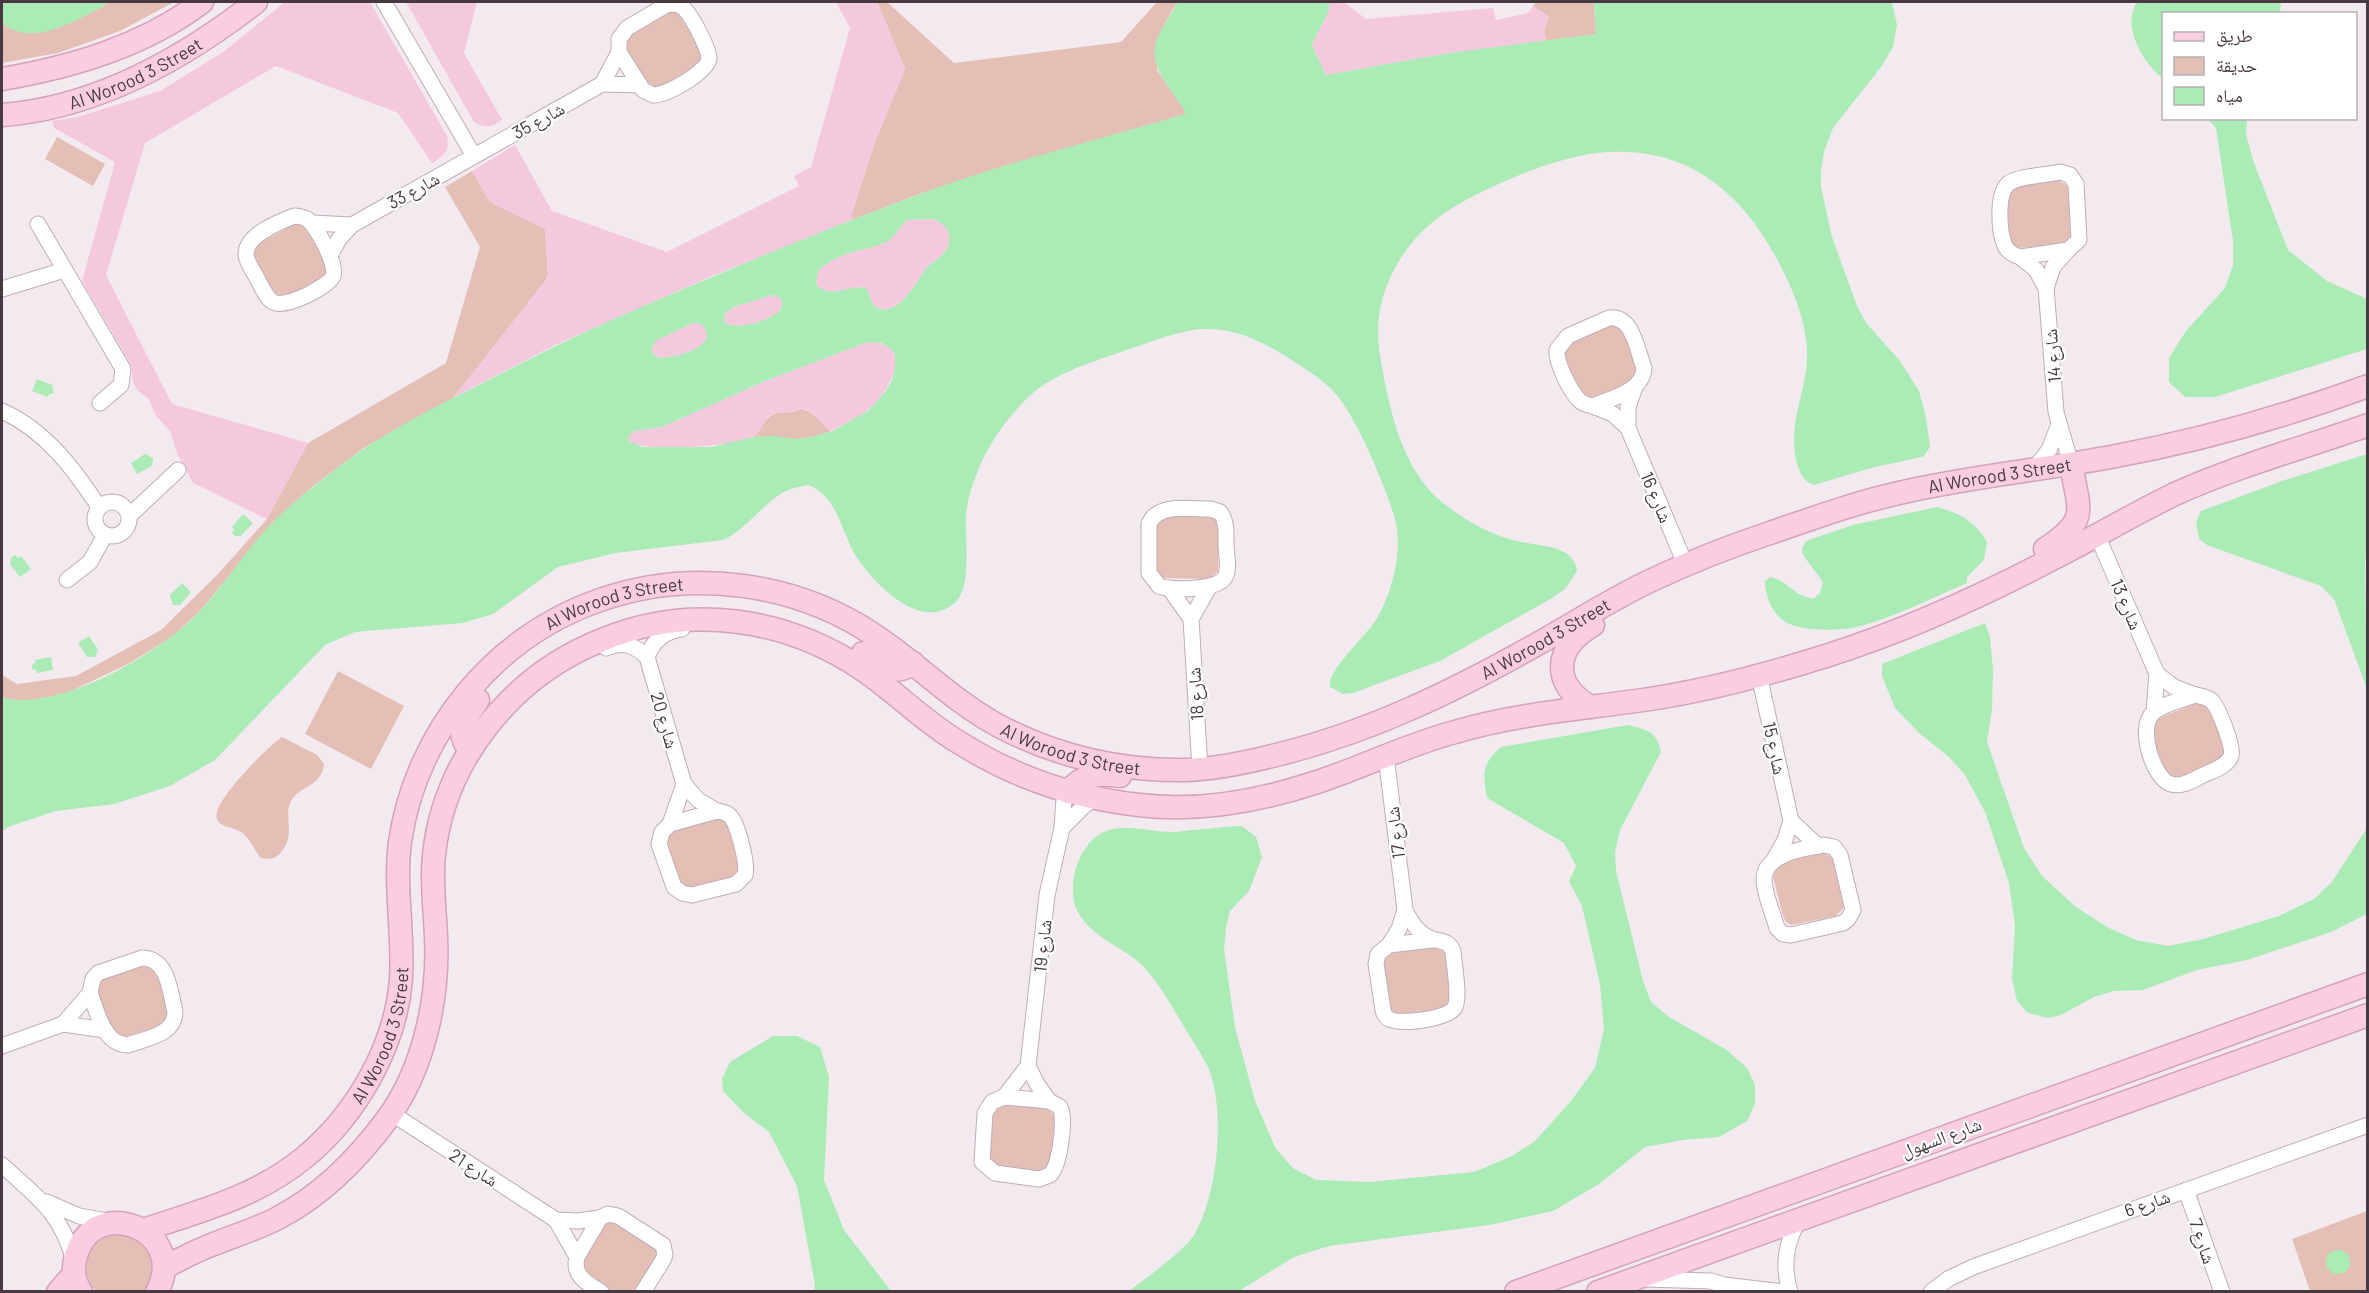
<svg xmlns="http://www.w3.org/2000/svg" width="2369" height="1293" font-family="Barlow,'Noto Naskh Arabic',sans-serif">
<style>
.green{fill:#e4bfb6}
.sand{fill:#f4c9dd}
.water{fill:#abebb5;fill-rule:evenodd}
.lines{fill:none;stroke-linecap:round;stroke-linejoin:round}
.street-casing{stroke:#beadb8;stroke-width:17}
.secondary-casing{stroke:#d5a2bc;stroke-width:25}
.street{stroke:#fff;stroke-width:15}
.secondary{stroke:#facde3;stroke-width:22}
.labels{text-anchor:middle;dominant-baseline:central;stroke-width:4.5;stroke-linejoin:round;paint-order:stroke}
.street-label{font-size:18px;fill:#473842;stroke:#fff}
</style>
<rect width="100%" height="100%" fill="#f3eaef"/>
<g class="green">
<path d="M 111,2 L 174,2 L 120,31 L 58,53 L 2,63 L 2,22 C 32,50 81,17 111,2 Z"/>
<path d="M 877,2 L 887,2 L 954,63 L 1121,42 L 1157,2 L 1177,2 L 1164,25 L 1157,70 L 1187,114 L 1008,165 L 922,193 L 852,220 L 851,216 L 875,142 L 905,69 Z"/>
<path d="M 1536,2 L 1594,2 L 1596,34 L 1546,41 L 1544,31 L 1549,17 L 1533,6 Z"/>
<path d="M 665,11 L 676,11 L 680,16 L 701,50 L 700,62 L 697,66 L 660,88 L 649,86 L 625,49 L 625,37 Z"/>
<path d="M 57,137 L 105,164 L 93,186 L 45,159 Z"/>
<path d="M 472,171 L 489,200 L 545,229 L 548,274 L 546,280 L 453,398 L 365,447 L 312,487 L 276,519 L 200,611 L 172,637 L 130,663 L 67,693 L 34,700 L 17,701 L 2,697 L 2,675 L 17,684 L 76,676 L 161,630 L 218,574 L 267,519 L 308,443 L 446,363 L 480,247 L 445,187 Z"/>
<path d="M 2057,180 L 2067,185 L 2068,191 L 2072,235 L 2063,244 L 2017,248 L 2012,244 L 2010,238 L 2005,198 L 2015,185 Z"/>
<path d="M 298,222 L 304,224 L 329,265 L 328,276 L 287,299 L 276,298 L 252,257 L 254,246 Z"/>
<path d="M 1615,323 L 1623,331 L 1638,373 L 1631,383 L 1592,399 L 1587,399 L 1578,391 L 1563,354 L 1565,343 Z"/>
<path d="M 800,409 C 813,410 821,423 831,431 C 820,435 809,438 797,439 C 782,440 768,436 753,437 C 758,432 766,418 772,415 C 780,410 790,415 800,409 Z"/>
<path d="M 1209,515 L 1218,522 L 1219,528 L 1218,572 L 1208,579 L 1161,578 L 1157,574 L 1156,568 L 1155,527 C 1163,510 1192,515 1209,515 Z"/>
<path d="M 338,671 L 404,706 L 371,769 L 305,734 Z"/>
<path d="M 2197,703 L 2207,706 L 2210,711 L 2224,747 L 2223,759 L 2180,779 L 2174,779 L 2166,771 L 2150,733 L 2157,719 Z"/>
<path d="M 282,737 L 317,755 L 324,764 C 321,788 301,784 291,801 C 283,817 296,833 282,851 C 276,859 271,860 261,858 C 254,850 250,838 241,832 C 234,827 221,828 217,819 C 210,803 269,746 282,737 Z"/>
<path d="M 716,817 L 727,821 L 729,827 L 739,870 L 731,880 L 690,890 L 677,881 L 667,842 L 671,831 Z"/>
<path d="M 1823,853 L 1833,857 L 1845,906 L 1836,916 L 1791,925 L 1786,922 L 1783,916 L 1773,877 C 1777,858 1807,857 1823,853 Z"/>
<path d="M 1435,946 L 1444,952 L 1446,957 L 1450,1002 L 1440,1010 L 1399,1014 L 1389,1009 L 1382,963 C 1389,945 1419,948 1435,946 Z"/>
<path d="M 143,963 C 161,966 169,1006 166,1021 L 161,1025 L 122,1038 L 108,1030 L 96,986 L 98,981 Z"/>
<path d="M 1005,1103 L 1047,1108 L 1055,1116 L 1051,1160 L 1044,1170 L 1037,1172 L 991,1164 L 987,1153 L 992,1113 L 995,1108 Z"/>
<path d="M 2367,1211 L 2367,1291 L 2310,1291 L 2292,1239 Z"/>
<path d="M 613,1220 L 656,1246 L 656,1259 L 636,1291 L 610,1291 L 584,1276 L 580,1261 L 603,1224 Z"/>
<path d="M 117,1233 C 124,1235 135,1236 140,1240 C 155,1253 159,1277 143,1291 L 95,1291 C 77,1267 88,1240 117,1233 Z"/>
</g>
<g class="sand">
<path d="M 285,2 L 370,2 L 447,136 C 450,151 444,156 432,163 L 398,113 L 276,66 L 145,143 L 106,275 L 172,404 L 308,443 L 267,519 L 193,483 L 177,453 L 170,431 L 156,416 L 148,398 L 138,391 L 133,382 L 131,365 L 82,281 L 115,162 L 54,128 L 52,121 L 77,117 L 160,91 L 223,52 Z"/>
<path d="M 406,2 L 477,2 L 464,53 L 502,120 C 491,127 485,129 474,122 Z"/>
<path d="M 836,2 L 877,2 L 905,69 L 875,142 L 851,216 L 852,220 L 712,276 L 553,346 L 453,398 L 546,280 L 548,274 L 545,229 L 495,205 L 489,200 L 472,171 L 515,145 L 552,211 L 667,252 L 799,186 L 794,176 L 811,167 L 850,28 Z"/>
<path d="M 1330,2 L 1344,2 L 1366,19 L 1493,8 L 1496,20 L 1528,13 L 1533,6 L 1549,17 L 1544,31 L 1546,41 L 1449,53 L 1326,75 L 1312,46 C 1317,30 1329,18 1330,2 Z"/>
<path d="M 932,219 C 947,223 954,236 946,250 C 941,258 931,262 926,269 C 916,282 899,316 878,308 C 872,306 870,300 870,294 L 861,287 C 844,286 830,300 816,284 L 818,271 C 841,250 859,253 884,243 C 893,239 900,227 907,220 Z"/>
<path d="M 772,295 L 777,296 L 782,300 C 782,304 783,306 780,310 C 771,321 734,331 724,322 L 725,313 L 734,307 Z"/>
<path d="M 693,323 L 701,324 C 724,347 673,358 658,358 L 652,352 L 652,346 L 657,340 Z"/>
<path d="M 868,342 C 917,343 890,392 868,410 C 857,419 844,425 831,431 C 824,425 812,411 803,409 C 798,408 792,413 786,413 C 780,413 773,412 768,417 C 762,423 761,434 751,438 C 730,446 648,453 630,442 L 628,438 L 633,431 L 662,427 L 765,381 Z"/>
</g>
<g class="water">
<path d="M 2,2 L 111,2 C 81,17 32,51 2,22 Z"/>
<path d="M 1177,2 L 1330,2 C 1329,18 1317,30 1312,46 L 1326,75 L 1449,53 L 1596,34 L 1594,2 L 1892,2 L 1897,25 L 1893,47 L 1881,67 L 1833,128 L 1824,152 L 1821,171 L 1821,187 L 1832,237 L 1857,306 L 1866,323 L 1900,361 L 1919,391 L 1926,417 L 1930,447 L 1924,456 L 1917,458 L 1871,468 L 1814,485 C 1798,480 1795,458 1794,443 C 1793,411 1809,381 1807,349 C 1805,317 1792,287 1777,259 C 1738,187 1682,144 1597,153 C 1553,158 1482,188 1446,212 C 1411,235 1384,275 1379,317 C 1376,336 1380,355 1383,373 C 1392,421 1406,476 1447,506 C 1468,522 1491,535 1517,541 C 1532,545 1553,545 1566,553 C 1572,557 1576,564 1577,571 L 1565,589 L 1552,598 L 1440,661 L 1353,693 L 1343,694 L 1330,687 C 1327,670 1366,636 1376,620 C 1393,591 1403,551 1395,519 C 1386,488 1359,423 1339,398 C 1329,385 1315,375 1301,366 C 1281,353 1256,337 1232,332 C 1221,329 1205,328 1193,330 C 1170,334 1147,343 1124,351 C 1093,362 1060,371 1034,392 C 1010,413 988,444 977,473 C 971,487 967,502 966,516 C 965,540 971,578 959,598 C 954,606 944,610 936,612 C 905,617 868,576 854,553 C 841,529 837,497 809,485 C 803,486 797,487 791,489 C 767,497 748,529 723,540 L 615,553 L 558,567 L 493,614 L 463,623 L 355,632 L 325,645 L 215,760 L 170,786 L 114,804 L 56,811 L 8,827 L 2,832 L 2,697 C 57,714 162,652 199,612 C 227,582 248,546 277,518 C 298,498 322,480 345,462 C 381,435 421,414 461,394 C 510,369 558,344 607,322 C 710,277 815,233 920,194 C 1007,162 1097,140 1186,114 C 1174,90 1146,68 1157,39 C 1162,26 1172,15 1177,2 ZM 932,219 C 947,223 954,236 946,251 C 941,258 931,262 925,270 C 917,282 898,317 878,308 C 870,305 871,296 867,289 C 848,282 832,302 816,284 L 818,271 C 841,250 859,253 884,243 C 893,240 900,227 907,220 ZM 772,295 L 777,296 L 782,300 C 782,304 783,306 780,310 C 771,321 734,331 724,322 L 725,313 L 734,307 ZM 693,323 L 701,324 C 724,347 673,358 658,358 L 652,352 L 652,346 L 657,340 ZM 868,342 L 881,343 L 891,349 L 895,355 L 895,367 L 892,380 L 885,392 L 869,410 L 833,431 L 811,437 L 795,439 L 773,436 L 753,437 L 711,447 L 643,447 L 630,442 L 628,438 L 633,431 L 662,427 L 765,381 Z"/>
<path d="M 2137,2 L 2281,2 L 2280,13 L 2164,14 L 2163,79 C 2143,62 2121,27 2137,2 Z"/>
<path d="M 2208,119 L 2247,119 L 2246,135 L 2254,163 L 2288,250 L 2327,281 L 2367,299 L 2367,349 L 2215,397 L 2185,397 L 2169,382 L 2169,358 L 2186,331 L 2225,288 L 2233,265 L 2233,241 L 2216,128 Z"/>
<path d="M 37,379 L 52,385 L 54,393 L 49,394 L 48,397 L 32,391 Z"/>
<path d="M 145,454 L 153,458 L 152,466 L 137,474 L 131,463 Z"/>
<path d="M 2367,454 L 2368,546 L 2365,561 L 2367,689 L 2334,599 L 2321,586 L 2207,545 L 2199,539 L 2196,522 L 2201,511 L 2285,480 Z"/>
<path d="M 1937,507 C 1959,513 1975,521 1987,542 L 1984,560 L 1967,577 L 1967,583 C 1932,598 1897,616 1861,626 C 1845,631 1807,631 1792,625 C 1774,619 1765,598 1765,581 L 1770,577 C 1787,580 1793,596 1813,599 L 1820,593 L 1823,582 L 1803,555 L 1802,549 L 1806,541 L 1853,525 Z"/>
<path d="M 243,514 L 253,523 L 241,536 L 235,536 L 232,533 L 234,529 L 232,527 Z"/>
<path d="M 15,555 L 18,558 L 21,556 L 31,569 L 20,577 L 10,564 L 11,558 Z"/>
<path d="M 182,583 L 191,592 L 180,605 L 173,605 L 170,595 Z"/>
<path d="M 1985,623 L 1990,637 L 1993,670 L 1992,710 L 1987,742 L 2024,848 L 2042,876 L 2076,907 L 2109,928 L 2136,940 L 2168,946 L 2203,939 L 2279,916 L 2314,899 L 2332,882 L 2367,828 L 2367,914 L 2331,932 L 2247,960 L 2197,970 L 2143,990 L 2114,991 L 2094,997 L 2061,1015 L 2048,1018 L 2028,1013 L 2017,1001 L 2012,979 L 2015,926 L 2009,883 L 1985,812 L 1965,775 L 1949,757 L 1918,732 L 1895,708 L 1882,676 L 1882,664 Z"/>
<path d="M 89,636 L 98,650 L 95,657 L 87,657 L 78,643 Z"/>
<path d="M 51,657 L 53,670 L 37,673 L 36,670 L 32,669 L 32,665 L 35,663 L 35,660 Z"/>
<path d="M 1628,725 C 1647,730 1657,731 1661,752 L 1620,830 L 1615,852 L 1616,871 L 1643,981 L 1651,1002 L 1669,1017 L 1727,1050 L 1747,1068 L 1755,1085 L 1755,1104 L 1747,1121 L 1719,1137 L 1683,1140 L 1645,1147 L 1599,1184 L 1553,1211 L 1489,1225 L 1329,1246 L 1294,1257 L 1239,1291 L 1129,1291 C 1145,1279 1184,1251 1194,1235 C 1218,1196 1226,1109 1208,1067 C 1200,1051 1189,1035 1180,1020 C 1169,1001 1156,979 1141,964 C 1120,945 1088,936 1076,908 C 1066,883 1080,841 1106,831 C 1129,823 1152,833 1174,832 C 1197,830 1219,827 1242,826 L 1256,837 L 1262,857 L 1249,891 L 1230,911 L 1226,927 L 1224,949 L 1235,1027 L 1255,1101 L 1276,1149 L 1293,1168 L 1316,1180 L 1369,1182 L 1474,1172 L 1512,1156 L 1535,1141 L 1571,1101 L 1595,1068 L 1604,1029 L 1600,984 L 1582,906 L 1569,881 L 1576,866 L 1564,843 L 1487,798 C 1483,774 1481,765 1501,747 Z"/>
<path d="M 773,1036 L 797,1036 L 820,1047 L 829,1077 L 824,1180 L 844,1230 L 891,1291 L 814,1291 L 815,1285 L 797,1186 L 769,1132 L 744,1113 L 723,1091 L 722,1079 L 730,1062 Z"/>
<circle cx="2338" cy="1262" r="12"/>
</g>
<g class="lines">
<g class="street-casing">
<g id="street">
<path d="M 384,2 L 474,156"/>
<path d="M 668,4 C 673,4 678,4 682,7 C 691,13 709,49 709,59 C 706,73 667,95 653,95 L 643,90 L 619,52 L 619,39 L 627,28 Z"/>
<path d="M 602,84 L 640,85"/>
<path d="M 2060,172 L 2070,175 L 2076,184 L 2079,240 L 2068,250 L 2020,257 C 2014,255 2008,252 2005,246 C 1999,232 1996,193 2009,183 C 2019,176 2048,175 2060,172 Z"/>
<path d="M 294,216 C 298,216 303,217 307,219 C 316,225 338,266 333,276 C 328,287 285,309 273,302 C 266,298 262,287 258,280 C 254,272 247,263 246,255 C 245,235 279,222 294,216 Z"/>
<path d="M 312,223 L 352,225"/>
<path d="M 38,224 L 123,369 L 121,385 L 100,403"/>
<path d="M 330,256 L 339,239 L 352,225 L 602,84 L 619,52"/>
<path d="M 2020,257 L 2036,270 L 2046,288 L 2056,412 L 2071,464"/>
<path d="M 2046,288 L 2053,267 L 2068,250"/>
<path d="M 2,289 L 64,270"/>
<path d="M 1609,318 C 1633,315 1637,350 1644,368 C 1643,392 1611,398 1593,406 C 1587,405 1583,404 1579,400 C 1570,391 1556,363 1557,350 L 1568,336 Z"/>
<path d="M 1593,406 L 1613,414 L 1628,428 L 1686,566"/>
<path d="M 2,411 C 45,430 74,469 99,507"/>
<path d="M 1628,428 L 1628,407 L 1635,387"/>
<path d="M 2033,470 L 2049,450 L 2059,424"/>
<circle cx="112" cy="519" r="17"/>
<path d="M 1210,509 L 1220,512 C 1227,521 1226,533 1226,544 C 1226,554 1230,568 1225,577 C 1219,590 1171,591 1159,586 L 1149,573 L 1149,524 C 1157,503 1191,509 1210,509 Z"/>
<path d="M 129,516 L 178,470"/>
<path d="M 2097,535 L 2157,674 L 2174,687 L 2195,695"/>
<path d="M 67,580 L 90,562 L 105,535"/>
<path d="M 1169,588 L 1191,619 L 1200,769"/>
<path d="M 1191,619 L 1209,587"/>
<path d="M 606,648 C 623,641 634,645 647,657 L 684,784 L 698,800 L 717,811"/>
<path d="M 647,657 C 653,641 664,631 682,629"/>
<path d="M 1759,675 L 1791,821 L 1785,840 L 1775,858"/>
<path d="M 2195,695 C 2201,696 2207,697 2212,701 C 2219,709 2234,747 2231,756 C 2227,767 2211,771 2201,776 C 2192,781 2182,787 2171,784 C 2153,779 2137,727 2153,713 C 2162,704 2182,700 2195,695 Z"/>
<path d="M 2154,711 L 2157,674"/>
<path d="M 1386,756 L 1405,910 L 1399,929 L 1389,945"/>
<path d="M 717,811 C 722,812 726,812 730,816 C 738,824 748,865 745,875 L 736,884 L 692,895 L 682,893 L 674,887 L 659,844 L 662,832 L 670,824 Z"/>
<path d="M 1791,821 L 1818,846"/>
<path d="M 670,824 L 684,784"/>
<path d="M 1062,828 L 1086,804 L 1097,799"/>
<path d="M 1824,845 L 1834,847 L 1840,855 L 1853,910 L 1848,919 L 1843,923 L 1791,935 L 1783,934 L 1777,928 C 1773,913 1764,894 1764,879 C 1764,854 1805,848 1824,845 Z"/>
<path d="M 1405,910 C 1410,920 1419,934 1430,938 C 1440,943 1447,938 1453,951 C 1454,965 1460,996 1455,1007 C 1449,1019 1404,1024 1392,1020 C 1387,1019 1384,1015 1383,1010 L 1376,964 L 1378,954 L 1389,945 L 1432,940"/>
<path d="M 142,958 C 168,958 170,991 175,1012 C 175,1035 146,1038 128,1045 C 103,1044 98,1013 90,993 L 93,979 L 98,973 Z"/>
<path d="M 63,1024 L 90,993"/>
<path d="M 2,1046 L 63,1024 L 105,1030"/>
<path d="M 1028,1066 L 1037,1084 L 1049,1101"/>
<path d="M 1004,1097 L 1028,1066 L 1047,895 L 1062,828 L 1064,799 L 1068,792"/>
<path d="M 1004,1097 L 1049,1101 L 1060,1107 C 1066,1119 1060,1165 1050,1175 L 1039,1179 L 995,1173 L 982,1162 L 985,1113 L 992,1102 Z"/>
<path d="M 391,1113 L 556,1220 L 577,1257"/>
<path d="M 2,1165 C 37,1197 61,1212 74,1261"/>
<path d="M 2186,1190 L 2222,1292"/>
<path d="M 47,1202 L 79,1216 L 112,1222"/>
<path d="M 556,1220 L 578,1221 L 600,1218"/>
<path d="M 1647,1279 L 1711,1281 L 1724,1285 L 1784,1292"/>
<path d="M 601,1292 C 587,1283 572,1276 577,1257 L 600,1218 L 608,1214 L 618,1216 L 663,1245 L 665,1255 L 663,1260 L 643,1292"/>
<path d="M 1790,1292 C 1782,1265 1786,1243 1799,1219"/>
<path d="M 1931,1292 L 1948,1279 L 1973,1267 L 2368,1125"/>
</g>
</g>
<g class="secondary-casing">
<g id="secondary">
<path d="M 2,79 C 72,67 144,46 202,2"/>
<path id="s1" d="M 2,115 C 96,108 183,59 256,2"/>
<path d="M 2045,549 C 2090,519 2079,512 2071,464"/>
<path d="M 863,653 C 880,665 894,678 913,663"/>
<path d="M 1591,707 C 1551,685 1553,647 1593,625"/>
<path d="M 470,750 C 454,732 466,717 478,700"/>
<path d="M 1068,792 C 1082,774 1099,773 1120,776"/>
<path id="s2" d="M 143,1230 C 201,1211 258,1196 305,1157 C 356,1115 396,1046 401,979 C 404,934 394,888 400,842 C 416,732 495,636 600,600 C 692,568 797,582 877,637 C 919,665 954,702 999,726 C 1056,756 1120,771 1185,770 C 1216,769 1249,762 1280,754 C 1369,732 1452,692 1532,647 C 1572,625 1611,599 1652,580 C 1690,562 1728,547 1767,534 C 1811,519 1854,503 1899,493 C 1970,476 2044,470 2116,456 C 2202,440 2286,416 2368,386"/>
<path d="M 165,1267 C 181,1259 197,1250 214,1244 C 236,1235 257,1229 278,1218 C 322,1195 358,1159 388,1118 C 424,1068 439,998 436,937 C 435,910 431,882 434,855 C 444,759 513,675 602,640 C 689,604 784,617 862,669 C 896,692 924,722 960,743 C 1014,777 1075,798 1139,805 C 1196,812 1259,801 1314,783 C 1361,768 1406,745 1455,732 C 1516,714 1580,709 1643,700 C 1706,691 1769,674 1829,655 C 1907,630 1982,596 2054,558 C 2095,537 2134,514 2175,494 C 2237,466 2303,448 2368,425"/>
<path d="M 58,1292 L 74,1274"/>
<path d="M 81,1292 C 74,1281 72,1268 76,1256 C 93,1193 190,1229 157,1292"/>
<path d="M 1516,1292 L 2368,984"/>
<path d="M 1598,1292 L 2368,1015"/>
</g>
</g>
<use href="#street" class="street"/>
<use href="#secondary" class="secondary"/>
</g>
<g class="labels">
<g class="street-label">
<text stroke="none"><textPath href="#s1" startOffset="141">Al Worood 3 Street</textPath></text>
<text transform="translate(538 120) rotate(-29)">شارع 35</text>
<text transform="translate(413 190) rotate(-29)">شارع 33</text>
<text transform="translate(2052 356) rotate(-95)">شارع 14</text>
<text stroke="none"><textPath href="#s2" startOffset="2360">Al Worood 3 Street</textPath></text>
<text transform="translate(1657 497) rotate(67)">شارع 16</text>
<text transform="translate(2127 604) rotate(67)">شارع 13</text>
<text stroke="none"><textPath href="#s2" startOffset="866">Al Worood 3 Street</textPath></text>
<text stroke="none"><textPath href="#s2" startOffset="1874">Al Worood 3 Street</textPath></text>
<text transform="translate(1195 694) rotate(-94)">شارع 18</text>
<text transform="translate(665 720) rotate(74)">شارع 20</text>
<text stroke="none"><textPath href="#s2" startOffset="1370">Al Worood 3 Street</textPath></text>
<text transform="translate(1775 748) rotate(78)">شارع 15</text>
<text transform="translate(1395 833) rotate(-97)">شارع 17</text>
<text transform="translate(1042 946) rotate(-84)">شارع 19</text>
<text stroke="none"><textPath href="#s2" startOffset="326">Al Worood 3 Street</textPath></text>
<text transform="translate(1941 1137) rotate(-20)">شارع السهول</text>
<text transform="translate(474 1167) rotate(33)">شارع 21</text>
<text transform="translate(2147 1203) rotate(-19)">شارع 6</text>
<text transform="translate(2203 1241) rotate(71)">شارع 7</text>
</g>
</g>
<rect width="2369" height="1293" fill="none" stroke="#473842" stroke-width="6"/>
<rect x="2162" y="12" width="195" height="108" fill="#ffffff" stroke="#b5afb3" stroke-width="1.5"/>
<rect x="2174" y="32" width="30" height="9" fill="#facde3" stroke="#b5afb3" stroke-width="1.5"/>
<text x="2216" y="42" font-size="18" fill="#473842">طريق</text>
<rect x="2174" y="57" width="30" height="18" fill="#e4bfb6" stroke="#b5afb3" stroke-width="1.5"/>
<text x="2216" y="72" font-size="18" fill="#473842">حديقة</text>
<rect x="2174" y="87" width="30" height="18" fill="#abebb5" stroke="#b5afb3" stroke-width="1.5"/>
<text x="2216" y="102" font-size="18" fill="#473842">مياه</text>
</svg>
